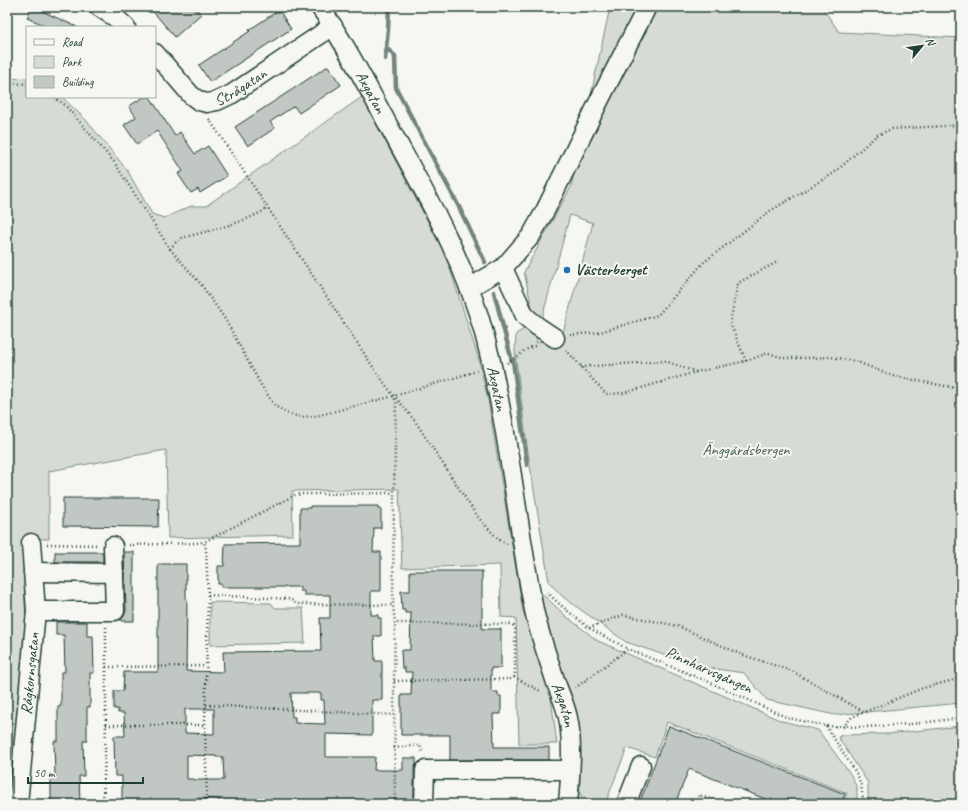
<svg xmlns="http://www.w3.org/2000/svg" width="968" height="811" font-family="Caveat,sans-serif">
<style>
.green{fill:#d6dbd6;stroke:#7a8c85;fill-rule:evenodd}
.lines{fill:none;stroke-linecap:round;stroke-linejoin:round}
.stream{stroke:#72847d;stroke-width:4.5}
.building{fill:#c1c8c3;stroke:#1f3d34;fill-rule:evenodd}
.minor-casing{stroke:#1f3d34;stroke-width:21}
.path{stroke:#1f3d34;stroke-width:2.5;stroke-dasharray:1 3;stroke-linecap:butt}
.minor{stroke:#f6f6f2;stroke-width:18}
.poi-dot{fill:#1f6fb2;stroke:#f6f6f2;stroke-width:1.5}
.labels{text-anchor:middle;dominant-baseline:central;stroke-width:4;stroke-linejoin:round;paint-order:stroke}
.street-label{font-size:16px;fill:#1f3d34;stroke:#f6f6f2}
.poi-label{font-size:16px;font-weight:bold;fill:#1f3d34;stroke:#f6f6f2;text-anchor:start}
.park-label{font-size:16px;fill:#445d54;stroke:#f6f6f2}
</style>
<rect width="100%" height="100%" fill="#f6f6f2"/>
<filter id="ink" filterUnits="userSpaceOnUse"><feTurbulence type="fractalNoise" baseFrequency=".025" numOctaves="2"/><feDisplacementMap in="SourceGraphic" scale="8" xChannelSelector="R" yChannelSelector="G"/><feConvolveMatrix kernelMatrix="1 2 1 2 8 2 1 2 1" color-interpolation-filters="sRGB"/></filter>
<g filter="url(#ink)">
<g class="green">
<path d="M 610,7 L 822,7 L 839,32 L 961,38 L 961,703 L 835,715 L 767,700 L 744,673 L 696,666 L 626,642 L 563,597 L 549,582 L 528,453 L 515,352 L 516,334 L 530,325 L 534,317 L 524,272 L 571,187 ZM 570,215 L 593,223 L 562,336 L 536,343 L 542,318 Z"/>
<path d="M 27,78 L 27,97 L 62,97 L 86,120 L 127,170 L 152,214 L 164,218 L 191,206 L 206,206 L 362,97 L 446,256 L 478,357 L 488,400 L 523,611 L 550,690 L 557,744 L 519,744 L 516,618 L 501,617 L 500,565 L 402,568 L 399,489 L 292,491 L 293,535 L 168,538 L 166,450 L 49,471 L 49,539 L 25,539 L 23,550 L 26,628 L 9,804 L 7,804 L 7,79 Z"/>
<path d="M 535,587 L 567,617 L 598,641 L 782,721 L 818,730 L 851,775 L 857,788 L 857,804 L 843,804 L 847,793 L 667,722 L 655,757 L 627,748 L 605,804 C 595,804 588,801 580,795 L 579,739 L 553,661 Z"/>
<path d="M 210,602 L 271,603 L 275,608 L 303,608 L 305,643 L 210,645 Z"/>
<path d="M 961,726 L 961,804 L 868,804 L 868,783 L 838,737 L 842,735 L 887,734 Z"/>
</g>
<g class="lines">
<g class="stream">
<path d="M 386,48 L 395,56 L 396,88 L 459,207 L 485,262"/>
<path d="M 385,59 L 388,29 L 389,7"/>
<path d="M 494,292 L 512,361"/>
<path d="M 513,361 L 527,465"/>
</g>
</g>
<g class="building">
<path d="M 31,7 L 33,7 L 77,27 L 40,27 L 42,24 L 27,18 Z"/>
<path d="M 149,7 L 194,7 L 201,14 L 175,37 Z"/>
<path d="M 279,10 L 291,29 L 210,82 L 199,65 L 250,31 L 249,30 Z"/>
<path d="M 328,66 L 341,85 L 299,113 L 294,106 L 270,122 L 275,128 L 248,146 L 235,127 Z"/>
<path d="M 144,97 L 150,97 L 175,136 L 180,132 L 195,154 L 208,146 L 227,176 L 200,193 L 198,189 L 191,193 L 178,174 L 183,171 L 157,131 L 137,144 L 124,125 L 136,117 L 129,106 Z"/>
<path d="M 63,498 L 159,498 L 158,527 L 63,526 Z"/>
<path d="M 310,506 L 378,506 L 378,509 L 381,509 L 381,528 L 374,528 L 373,552 L 381,552 L 381,591 L 371,591 L 371,615 L 378,615 L 378,618 L 381,618 L 381,636 L 374,636 L 375,661 L 382,661 L 382,700 L 372,700 L 372,735 L 326,734 L 326,757 L 375,757 L 374,770 L 403,770 L 403,758 L 416,758 L 416,764 L 414,770 L 414,804 L 301,804 L 301,802 L 267,801 L 219,802 L 219,799 L 196,798 L 196,804 L 122,804 L 122,776 L 115,776 L 114,736 L 125,736 L 124,713 L 118,713 L 118,709 L 114,709 L 114,691 L 123,691 L 124,672 L 158,672 L 158,564 L 186,564 L 186,599 L 187,599 L 186,671 L 224,672 L 223,652 L 321,651 L 320,618 L 330,618 L 330,595 L 304,595 L 304,591 L 300,591 L 300,587 L 221,587 L 221,584 L 218,584 L 218,566 L 224,566 L 225,544 L 300,543 L 300,508 L 310,508 ZM 291,693 L 321,693 L 321,700 L 324,700 L 325,724 L 295,723 L 295,717 L 292,717 ZM 185,709 L 214,709 L 214,734 L 185,733 ZM 187,755 L 216,756 L 216,757 L 223,757 L 224,780 L 194,780 L 194,779 L 187,779 Z"/>
<rect x="55" y="552" width="48" height="10"/>
<path d="M 124,552 L 134,552 L 134,621 L 121,621 L 121,620 L 124,616 L 126,611 Z"/>
<path d="M 410,571 L 482,571 L 482,629 L 501,629 L 501,668 L 491,668 L 491,692 L 498,692 L 498,696 L 501,696 L 501,714 L 493,714 L 494,747 L 549,747 L 549,760 L 450,760 L 450,735 L 401,735 L 401,695 L 411,695 L 412,672 L 405,672 L 405,668 L 402,668 L 401,650 L 410,650 L 411,613 L 405,613 L 405,610 L 402,610 L 401,591 L 410,591 Z"/>
<path d="M 56,622 L 87,622 L 87,636 L 93,636 L 94,673 L 90,673 L 90,707 L 87,707 L 87,741 L 83,741 L 84,776 L 79,776 L 80,804 L 51,804 L 51,776 L 55,776 L 54,741 L 58,741 L 58,707 L 61,706 L 61,672 L 65,672 L 64,635 L 56,635 Z"/>
<path d="M 669,726 L 845,794 L 841,804 L 778,804 L 689,769 L 675,804 L 639,804 Z"/>
</g>
<g class="lines">
<g class="minor-casing">
<g id="minor">
<path d="M 99,7 L 116,18 L 126,27"/>
<path id="s1" d="M 320,7 C 347,46 369,90 392,132 C 428,198 466,264 485,337 C 508,425 516,516 533,605 C 538,632 548,657 556,683 C 561,696 567,709 569,723 C 573,750 570,778 568,804"/>
<path id="s2" d="M 155,53 L 191,95 L 199,101 L 207,103 L 217,101 L 232,94 L 333,26"/>
<path d="M 503,268 L 525,316 L 537,326 L 555,338"/>
<path d="M 469,288 L 503,268 L 531,236 L 546,209 L 599,101 L 647,7"/>
<path d="M 33,572 L 114,573"/>
<path d="M 36,611 L 115,611 L 113,546"/>
<path id="s3" d="M 18,804 L 36,611 L 31,543"/>
<path d="M 424,804 L 425,770 L 570,770"/>
<path d="M 626,804 L 641,766"/>
</g>
</g>
<g class="path">
<path d="M 7,84 L 10,83 L 27,84"/>
<path d="M 54,97 L 65,105 L 114,162 L 170,249 L 200,283 L 225,319 L 261,385 L 275,406 L 289,414 L 300,417 L 316,416 L 394,396 L 477,371"/>
<path d="M 209,119 L 377,373 L 394,396 L 396,403 L 394,493 L 393,605 L 395,623 L 394,681 L 395,804"/>
<path d="M 170,249 L 175,243 L 182,238 C 210,230 243,224 268,208"/>
<path d="M 570,335 L 600,332 L 658,315 L 703,263 L 770,211 L 834,173 L 877,135 L 892,129 L 961,125"/>
<path d="M 566,350 L 606,394 L 624,393 L 696,372 L 746,361 L 768,353 L 784,358 L 808,358 L 831,357 L 855,361 L 893,376 L 961,389"/>
<path d="M 746,361 L 730,323 L 738,283 L 779,261"/>
<path d="M 507,363 L 517,357 L 525,350 L 537,345"/>
<path d="M 581,367 L 665,361 L 696,372"/>
<path d="M 396,398 L 415,421 L 477,516 L 498,539 L 507,544"/>
<path d="M 47,544 L 98,545"/>
<path d="M 129,545 L 195,543 L 204,542"/>
<path d="M 547,592 L 558,603 L 589,628 L 628,649"/>
<path d="M 208,595 L 290,599 L 297,604 L 393,605"/>
<path d="M 589,628 L 623,615 L 678,626 L 740,654 L 792,671 L 864,712"/>
<path d="M 106,667 L 206,666"/>
<path d="M 514,677 L 542,692"/>
<path d="M 394,681 L 511,679 L 514,677 L 515,672 L 515,629 L 513,625 L 510,624 L 395,623"/>
<path d="M 575,688 L 628,649 L 709,682 L 788,718 L 826,726 L 866,727 L 912,724 L 961,718"/>
<path d="M 206,705 L 394,715"/>
<path d="M 106,725 L 205,725"/>
<path d="M 826,726 L 858,776 C 861,785 863,794 863,804"/>
<path d="M 843,727 L 852,717 L 923,688 L 961,678"/>
<path d="M 394,748 L 420,745 L 423,754"/>
<path d="M 863,799 L 874,804"/>
<path d="M 103,804 L 106,725 L 106,627"/>
<path d="M 207,804 L 205,725 L 208,595 L 206,549 L 204,542 L 295,495 L 304,494 L 394,493"/>
<path d="M 695,804 L 699,795 L 724,804"/>
</g>
<use href="#minor" class="minor"/>
</g>
</g>
<circle class="poi-dot" cx="567" cy="270" r="4"/>
<g class="labels">
<g class="street-label">
<text stroke="none"><textPath href="#s2" startOffset="111">Strågatan</textPath></text>
<text stroke="none"><textPath href="#s1" startOffset="99">Axgatan</textPath></text>
<text stroke="none"><textPath href="#s1" startOffset="423">Axgatan</textPath></text>
<text transform="translate(709 670) rotate(24)">Pinnharvsgången</text>
<text stroke="none"><textPath href="#s3" startOffset="131">Rågkornsgatan</textPath></text>
<text stroke="none"><textPath href="#s1" startOffset="747">Axgatan</textPath></text>
</g>
<g class="poi-label">
<text x="575" y="270">Västerberget</text>
</g>
<g class="park-label">
<text x="746" y="450">Änggårdsbergen</text>
</g>
</g>
<rect width="968" height="811" fill="none" stroke="#f6f6f2" stroke-width="24"/>
<rect x="12" y="12" width="944" height="787" fill="none" stroke="#1f3d34" stroke-width="1.5" filter="url(#ink)"/>
<rect x="26" y="26" width="130" height="72" fill="#f6f6f2" stroke="#a0aca6"/>
<rect x="34" y="39" width="20" height="6" fill="#f6f6f2" stroke="#a0aca6"/>
<text x="62" y="46" font-size="12" fill="#1f3d34">Road</text>
<rect x="34" y="56" width="20" height="12" fill="#d6dbd6" stroke="#a0aca6"/>
<text x="62" y="66" font-size="12" fill="#1f3d34">Park</text>
<rect x="34" y="76" width="20" height="12" fill="#c1c8c3" stroke="#a0aca6"/>
<text x="62" y="86" font-size="12" fill="#1f3d34">Building</text>
<g transform="translate(922 46) rotate(61)" stroke="#f6f6f2" stroke-width="3" paint-order="stroke">
<path d="M0-3L7 15L0 10L-7 15Z" fill="#1f3d34"/>
<text y="-6" font-size="11" font-weight="bold" text-anchor="middle" fill="#1f3d34">N</text>
</g>
<path d="M28 777v6h115v-6" fill="none" stroke="#1f3d34" stroke-width="2"/>
<text x="34" y="777" font-size="12" fill="#1f3d34" stroke="#f6f6f2" stroke-width="3" paint-order="stroke">50 m</text>
</svg>
